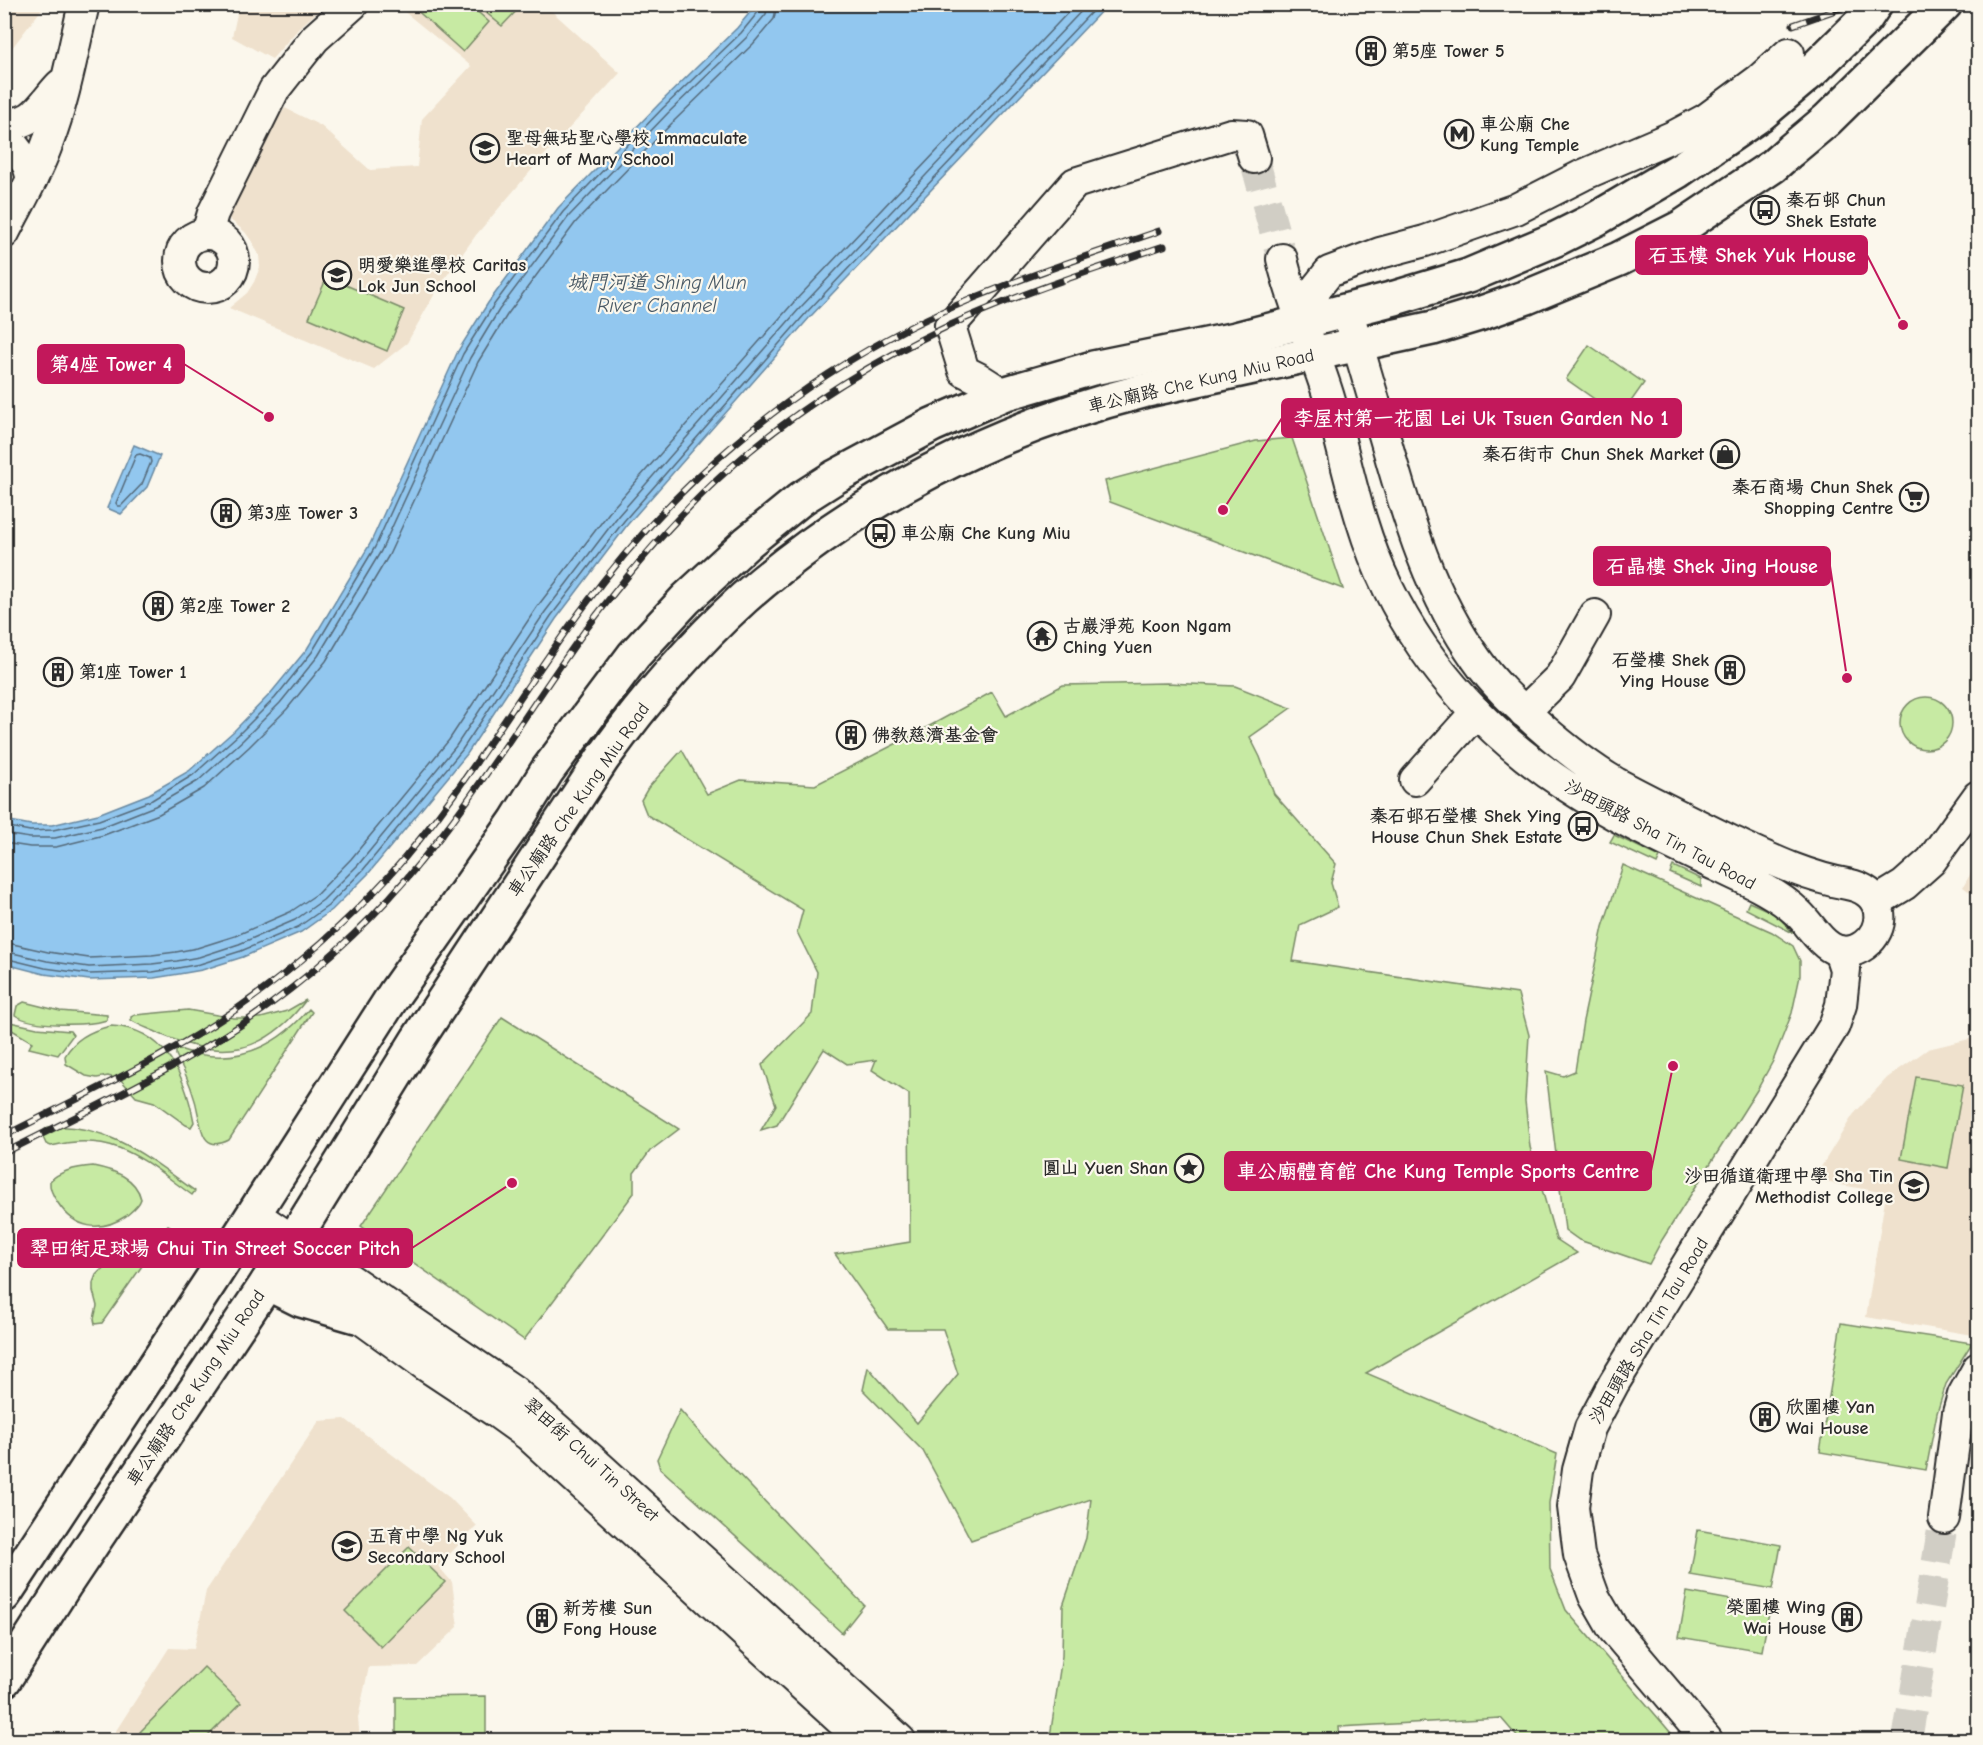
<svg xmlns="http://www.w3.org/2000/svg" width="1983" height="1745" font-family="'Comic Neue','LXGW WenKai TC',sans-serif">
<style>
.built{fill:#efe1cd}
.green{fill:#c7eaa3;stroke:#798a67;stroke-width:1.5}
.water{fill:#92c7ef;stroke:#6989a1;stroke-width:1.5}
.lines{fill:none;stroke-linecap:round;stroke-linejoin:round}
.shore{stroke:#546979;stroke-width:1.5}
.minor-tunnel{stroke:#d1cec5;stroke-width:30;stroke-dasharray:30 15;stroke-linecap:butt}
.minor-casing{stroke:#2b2b2b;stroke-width:34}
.major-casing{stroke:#2b2b2b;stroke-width:38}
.minor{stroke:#fbf7ec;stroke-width:30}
.major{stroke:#fbf7ec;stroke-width:33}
.rail-casing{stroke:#2b2b2b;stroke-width:7}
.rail{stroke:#fbf7ec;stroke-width:4.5;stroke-dasharray:14;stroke-linecap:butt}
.labels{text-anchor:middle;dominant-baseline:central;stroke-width:4.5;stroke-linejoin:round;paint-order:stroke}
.poi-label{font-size:18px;font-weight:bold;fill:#2b2b2b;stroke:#fbf7ec;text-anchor:start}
.street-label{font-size:18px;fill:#2b2b2b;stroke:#fbf7ec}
.water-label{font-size:20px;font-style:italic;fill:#4a5a66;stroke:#fbf7ec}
.leader{fill:none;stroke:#c2185b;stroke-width:2}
.callout-dot{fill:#c2185b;stroke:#fbf7ec;stroke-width:2}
.callout{fill:#c2185b;stroke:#c2185b;stroke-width:2}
.callout-label{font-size:20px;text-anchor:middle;font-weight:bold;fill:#fff}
</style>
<rect width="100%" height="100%" fill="#fbf7ec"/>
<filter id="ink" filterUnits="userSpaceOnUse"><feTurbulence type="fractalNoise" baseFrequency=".0167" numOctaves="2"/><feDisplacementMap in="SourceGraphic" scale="12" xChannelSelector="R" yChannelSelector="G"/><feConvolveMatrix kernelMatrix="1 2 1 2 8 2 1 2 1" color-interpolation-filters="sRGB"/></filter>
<g filter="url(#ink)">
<g class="built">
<path d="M 5,4 L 45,5 L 5,57 L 4,5 Z"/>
<path d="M 239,5 L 239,4 L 325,5 L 301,26 L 272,59 L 232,37 Z"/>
<path d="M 396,5 L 545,5 L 620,73 L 541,159 L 476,235 L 438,288 L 407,343 L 374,369 L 229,308 L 247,293 L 254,282 L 260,267 L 259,255 L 253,243 L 245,232 L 228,218 L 266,137 L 285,108 L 321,126 L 370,170 L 417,167 L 422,119 L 471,66 Z"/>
<path d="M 1978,861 L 1978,898 L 1963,887 Z"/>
<path d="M 1978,1037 L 1978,1336 L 1866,1317 L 1886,1193 L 1813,1180 L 1853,1115 L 1887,1078 L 1928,1049 Z"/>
<path d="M 345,1419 L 450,1498 L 477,1526 L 438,1566 L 452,1582 L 458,1627 L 417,1666 L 369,1667 L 358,1718 L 360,1740 L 110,1740 L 169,1648 L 194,1649 L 206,1591 L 319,1421 Z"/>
</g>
<g class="green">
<path d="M 411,5 L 470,5 L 489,22 L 463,52 Z"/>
<path d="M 477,5 L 522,5 L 502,26 Z"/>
<path d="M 327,277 L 404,310 L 387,351 L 309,318 Z"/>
<path d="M 1589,345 L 1644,383 L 1620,417 L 1566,379 Z"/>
<path d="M 1292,438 L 1343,589 L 1110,502 L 1105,481 L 1256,441 Z"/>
<path d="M 1167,683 L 1235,686 L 1291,708 L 1250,737 L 1260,757 L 1274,794 L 1336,864 L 1331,883 L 1338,907 L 1300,925 L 1293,961 L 1518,994 L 1529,1035 L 1525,1101 L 1530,1147 L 1556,1239 L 1577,1253 L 1366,1373 L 1557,1454 L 1549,1503 L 1550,1569 L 1566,1610 L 1677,1740 L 1520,1740 L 1501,1718 L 1339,1727 L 1340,1740 L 1052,1740 L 1050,1737 L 1062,1656 L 1063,1606 L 1086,1538 L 1091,1499 L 971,1540 L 923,1451 L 863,1390 L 868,1367 L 917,1423 L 958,1374 L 943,1329 L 888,1329 L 835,1254 L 910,1242 L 909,1094 L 872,1070 L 876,1060 L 847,1064 L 824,1049 L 777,1125 L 761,1130 L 776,1105 L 762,1065 L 812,1014 L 817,972 L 797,932 L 803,910 L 647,815 L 641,800 L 648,788 L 682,750 L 707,794 L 741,780 L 815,785 L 913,735 L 992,692 L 1006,716 L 1063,685 Z"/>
<circle cx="1926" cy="723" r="26"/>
<path d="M 1614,835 L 1660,857 L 1657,864 L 1610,842 Z"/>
<path d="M 1623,865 L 1772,932 L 1793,946 L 1800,961 L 1800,976 L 1792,1013 L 1773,1061 L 1757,1090 L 1662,1240 L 1649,1264 L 1579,1240 L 1565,1230 L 1546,1071 L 1563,1076 L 1575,1071 L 1583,1021 L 1603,927 Z"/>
<path d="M 1673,866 L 1701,879 L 1701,887 L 1670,873 Z"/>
<path d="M 1749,902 L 1776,914 L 1793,933 L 1746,909 Z"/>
<path d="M 306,1000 C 264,1055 222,1061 160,1034 C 151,1029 139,1026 131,1020 L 131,1017 L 135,1015 L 188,1010 L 234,1018 L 261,1018 L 287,1011 Z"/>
<path d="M 24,1002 L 60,1011 L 107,1015 L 107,1020 C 87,1026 33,1027 15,1015 L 17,1006 Z"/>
<path d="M 309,1009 L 312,1012 L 229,1140 C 221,1144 213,1146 207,1140 C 201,1134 201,1125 199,1118 C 195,1095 187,1075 176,1055 L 176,1051 L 179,1049 C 231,1067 274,1050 309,1009 Z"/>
<path d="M 502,1017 L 679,1129 L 650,1151 L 634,1173 L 634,1193 L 524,1340 L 361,1226 Z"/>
<path d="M 10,1022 L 37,1028 L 70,1031 L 73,1035 L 58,1055 L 29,1048 L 32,1042 L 7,1027 L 7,1023 Z"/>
<path d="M 111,1026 C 165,1028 185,1075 194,1122 L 191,1127 L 186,1125 L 154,1102 L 136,1097 L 121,1080 L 108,1076 L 97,1078 L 86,1076 L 66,1064 L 65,1056 C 75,1038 92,1030 111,1026 Z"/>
<path d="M 1916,1077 L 1963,1085 L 1948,1168 L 1901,1159 Z"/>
<path d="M 48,1127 C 107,1122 150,1159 195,1191 L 192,1195 C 143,1160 115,1130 51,1146 L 46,1144 L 42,1135 L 44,1130 Z"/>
<path d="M 93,1166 C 113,1170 136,1177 141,1199 C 139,1206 132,1211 126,1216 C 100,1233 75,1229 58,1203 C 53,1196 49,1189 50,1181 C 61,1170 78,1167 93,1166 Z"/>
<path d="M 168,1225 L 170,1226 L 102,1323 L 95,1324 L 94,1319 L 97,1306 L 93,1291 L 93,1283 L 96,1275 L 102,1269 L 130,1257 L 143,1249 Z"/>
<path d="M 1841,1323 L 1972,1343 L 1946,1384 L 1937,1413 L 1926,1470 L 1820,1452 Z"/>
<path d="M 680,1410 L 708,1442 L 864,1605 L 842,1633 L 660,1468 L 657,1459 Z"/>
<path d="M 1698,1530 L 1781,1545 L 1773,1589 L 1690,1575 Z"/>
<path d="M 409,1547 L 445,1582 L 381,1647 L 345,1611 Z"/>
<path d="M 1687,1592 L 1770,1607 L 1762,1651 L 1679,1637 Z"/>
<path d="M 204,1667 L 241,1703 L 204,1740 L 149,1740 L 140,1732 Z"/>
<path d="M 486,1696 L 486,1740 L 396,1740 L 396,1697 Z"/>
</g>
<g class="water">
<path d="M 757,4 L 1107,5 L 810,317 L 628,524 L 556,619 L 467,754 L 368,874 L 332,910 L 301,932 L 243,957 L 202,970 L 179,974 L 154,978 L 89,980 L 44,974 L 5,964 L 5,820 L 31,825 L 52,825 L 98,814 L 149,794 L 189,771 L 234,731 L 270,694 L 307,649 L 370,544 L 458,351 L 488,303 L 558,208 L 659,104 L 737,28 Z"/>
<path d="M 134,445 L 160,456 L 147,487 L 121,514 L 107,508 Z"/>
</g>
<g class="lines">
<g class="shore">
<path d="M 140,454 L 150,458 L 151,462 L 142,484 L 121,506 L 118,506 L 116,503 L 136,455 Z"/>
<path d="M 4,826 L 30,831 L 53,830 L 99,820 L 152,800 L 193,775 L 238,735 L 275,698 L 312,652 L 375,547 L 463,354 L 493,306 L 563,212 L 663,108 L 741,33 L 759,11 L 761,4"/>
<path d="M 4,834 L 30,838 L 55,838 L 102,827 L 155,806 L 198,781 L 243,740 L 280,703 L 318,656 L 381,551 L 470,358 L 499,310 L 569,216 L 668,113 L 746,38 L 766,14 L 768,4"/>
<path d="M 4,843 L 30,847 L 56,847 L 104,835 L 159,814 L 204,788 L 249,747 L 287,709 L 326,661 L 389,555 L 478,362 L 507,315 L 576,222 L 675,120 L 753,44 L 774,19 L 777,4"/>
<path d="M 4,942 L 48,952 L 89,958 L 152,955 L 176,952 L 197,948 L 235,936 L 290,912 L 317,894 L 351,859 L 449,740 L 537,607 L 611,510 L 794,302 L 1076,4"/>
<path d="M 4,951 L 47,961 L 89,967 L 152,964 L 177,961 L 199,957 L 239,944 L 295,920 L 323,900 L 358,865 L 456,746 L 545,612 L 618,516 L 800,308 L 1088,4"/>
<path d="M 4,958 L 45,968 L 89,974 L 153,972 L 178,968 L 200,964 L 241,951 L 298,927 L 328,906 L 363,870 L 462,750 L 551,616 L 624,521 L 806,313 L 1099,4"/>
</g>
<g class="minor-tunnel">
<path d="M 1254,158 L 1282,259"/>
<path d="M 1907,1740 L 1944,1518"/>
</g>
<g class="minor-casing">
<g id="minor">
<path d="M 4,122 C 33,128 43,102 60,85"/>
<path d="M 4,133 L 28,165 L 32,179"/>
<path d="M 4,233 C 19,203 37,174 48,142 C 65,98 73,50 84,4"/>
<path d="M 207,233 L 213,213 L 274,90 L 315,38 L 353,4"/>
<circle cx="207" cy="261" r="27"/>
<path d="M 1282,259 C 1293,307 1316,353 1330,401 C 1347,464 1359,530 1388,588 C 1428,670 1492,738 1568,787 C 1615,818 1667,842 1717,866 C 1744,879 1776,892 1798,913 C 1809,923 1817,939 1830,947 C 1853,962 1883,938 1879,912 C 1877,895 1863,887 1847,884 C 1807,877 1770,859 1733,842 C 1694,823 1655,804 1616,783 C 1589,767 1565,748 1541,727 C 1518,706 1495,686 1477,660 C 1431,596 1408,520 1387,445 C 1374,400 1361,355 1347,310"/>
<path d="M 1303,322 L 1317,287 L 1329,272 L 1380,253 L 1425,241 L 1516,209 L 1583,175 L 1676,135 L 1706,119 L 1760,79 L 1789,53"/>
<path d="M 1003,394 L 978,378 L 964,371 L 950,326 L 1075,183 L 1231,134 L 1247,135 L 1254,158"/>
<path d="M 1524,712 L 1560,677 L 1595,615"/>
<path d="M 1415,780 L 1476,712"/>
<path d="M 1876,902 L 1904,885 L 1931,861 L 1978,796"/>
<path d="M 254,1214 L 514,1391 L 590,1458 L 900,1740"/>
<path d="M 241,1236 L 313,1284 L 425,1365 L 496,1412 L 528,1435 L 862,1740"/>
<path d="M 1944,1518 L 1958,1413 L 1963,1395 L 1978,1368"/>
<path d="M 1707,1740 L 1613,1629 L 1594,1596 L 1579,1555 L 1573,1507 L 1578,1470 L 1590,1428 L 1614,1383 L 1834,1026 L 1841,1005 L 1845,969 L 1839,951"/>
</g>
</g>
<g class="major-casing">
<g id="major">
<path d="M 267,1283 L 301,1300 L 356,1316"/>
<path d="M 4,1595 L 212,1279 L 395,993 L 516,821 L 547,771 L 634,655 L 686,599 L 748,542 L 802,498 L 835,477 L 932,425 L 1003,394 L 1093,368 L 1236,339 L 1395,298 L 1468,276 L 1556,239 L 1596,219 L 1678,171 L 1761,114 L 1812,71 L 1865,19 L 1875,4"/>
<path d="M 4,1680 L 64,1586 L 267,1283 L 418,1039 L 603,758 C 645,700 691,646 744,598 C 858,498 996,428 1143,391 L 1433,328 L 1479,314 L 1527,297 L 1619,259 L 1682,227 L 1773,166 L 1790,151 L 1827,120 L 1945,4"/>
</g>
</g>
<use href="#minor" class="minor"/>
<use href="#major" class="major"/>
<g class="rail-casing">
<g id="rail">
<path d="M 178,7 L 178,4"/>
<path d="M 1793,25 L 1853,4"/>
<path d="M 4,1136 C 74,1100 145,1067 211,1026 C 277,984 336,934 389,876 C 461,795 515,700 579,613 C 625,550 677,492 737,442 C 789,398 846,360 906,329 C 987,288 1074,261 1159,231"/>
<path d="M 4,1153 C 85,1112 168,1073 244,1023 C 304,982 360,933 407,878 C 473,801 525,714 584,632 C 628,573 675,517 730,468 C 794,411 867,365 944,328 C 1015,295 1090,271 1164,246"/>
</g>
</g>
<use href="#rail" class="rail"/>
</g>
</g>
<defs>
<g id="building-ring" transform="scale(1.5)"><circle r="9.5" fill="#fbf7ec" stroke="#2b2b2b" stroke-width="1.5"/><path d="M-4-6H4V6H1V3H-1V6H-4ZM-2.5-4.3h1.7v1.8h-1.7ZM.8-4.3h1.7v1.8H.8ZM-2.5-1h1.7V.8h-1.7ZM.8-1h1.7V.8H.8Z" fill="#2b2b2b"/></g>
<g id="metro-ring" transform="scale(1.5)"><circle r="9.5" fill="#fbf7ec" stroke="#2b2b2b" stroke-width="1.5"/><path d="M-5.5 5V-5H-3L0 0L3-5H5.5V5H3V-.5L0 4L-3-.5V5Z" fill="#2b2b2b"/></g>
<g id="school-ring" transform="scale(1.5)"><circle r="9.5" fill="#fbf7ec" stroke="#2b2b2b" stroke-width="1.5"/><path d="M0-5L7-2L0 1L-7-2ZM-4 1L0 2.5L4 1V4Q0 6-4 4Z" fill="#2b2b2b"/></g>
<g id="bus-ring" transform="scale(1.5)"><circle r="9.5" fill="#fbf7ec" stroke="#2b2b2b" stroke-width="1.5"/><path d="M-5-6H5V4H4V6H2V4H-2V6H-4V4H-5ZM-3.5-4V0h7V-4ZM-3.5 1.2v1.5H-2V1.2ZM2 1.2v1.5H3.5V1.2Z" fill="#2b2b2b"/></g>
<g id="shop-ring" transform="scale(1.5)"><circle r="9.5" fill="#fbf7ec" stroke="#2b2b2b" stroke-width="1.5"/><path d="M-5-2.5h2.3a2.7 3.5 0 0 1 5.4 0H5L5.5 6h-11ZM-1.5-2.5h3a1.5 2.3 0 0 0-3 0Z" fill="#2b2b2b"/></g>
<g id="supermarket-ring" transform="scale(1.5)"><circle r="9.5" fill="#fbf7ec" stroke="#2b2b2b" stroke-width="1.5"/><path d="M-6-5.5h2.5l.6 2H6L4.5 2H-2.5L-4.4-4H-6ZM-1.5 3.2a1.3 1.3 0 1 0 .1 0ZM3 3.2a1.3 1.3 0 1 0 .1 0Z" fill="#2b2b2b"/></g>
<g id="temple-ring" transform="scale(1.5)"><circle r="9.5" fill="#fbf7ec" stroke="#2b2b2b" stroke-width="1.5"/><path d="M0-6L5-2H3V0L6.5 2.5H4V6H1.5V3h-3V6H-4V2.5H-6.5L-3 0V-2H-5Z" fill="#2b2b2b"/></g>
<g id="sight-ring" transform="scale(1.5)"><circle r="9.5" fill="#fbf7ec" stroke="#2b2b2b" stroke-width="1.5"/><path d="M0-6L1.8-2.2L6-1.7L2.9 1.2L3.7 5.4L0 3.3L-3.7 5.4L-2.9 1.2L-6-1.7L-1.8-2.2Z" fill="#2b2b2b"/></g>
</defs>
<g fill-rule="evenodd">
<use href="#building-ring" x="1371" y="51"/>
<use href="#metro-ring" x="1459" y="134"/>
<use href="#school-ring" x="485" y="148"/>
<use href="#bus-ring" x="1765" y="210"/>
<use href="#school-ring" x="337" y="275"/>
<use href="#shop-ring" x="1725" y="454"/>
<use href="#supermarket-ring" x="1914" y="497"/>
<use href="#building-ring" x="226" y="513"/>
<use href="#bus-ring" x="880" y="533"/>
<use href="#building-ring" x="158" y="606"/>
<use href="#temple-ring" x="1042" y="636"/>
<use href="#building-ring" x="1730" y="670"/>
<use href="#building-ring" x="58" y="672"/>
<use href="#building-ring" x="851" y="735"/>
<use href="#bus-ring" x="1583" y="826"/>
<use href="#sight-ring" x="1189" y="1168"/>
<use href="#school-ring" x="1914" y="1186"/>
<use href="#building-ring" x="1765" y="1417"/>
<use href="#school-ring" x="347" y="1546"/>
<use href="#building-ring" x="1847" y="1617"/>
<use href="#building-ring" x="542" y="1618"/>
</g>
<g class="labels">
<g class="poi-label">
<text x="1392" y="51">第5座 Tower 5</text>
<text x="1480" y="124">車公廟 Che<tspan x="1480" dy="21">Kung Temple</tspan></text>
<text x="506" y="138">聖母無玷聖心學校 Immaculate<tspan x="506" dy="21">Heart of Mary School</tspan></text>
<text x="1786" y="200">秦石邨 Chun<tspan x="1786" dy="21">Shek Estate</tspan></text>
<text x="358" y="265">明愛樂進學校 Caritas<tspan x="358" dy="21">Lok Jun School</tspan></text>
<text x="1704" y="454" text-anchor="end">秦石街市 Chun Shek Market</text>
<text x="1893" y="487" text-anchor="end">秦石商場 Chun Shek<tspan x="1893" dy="21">Shopping Centre</tspan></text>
<text x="247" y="513">第3座 Tower 3</text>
<text x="901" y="533">車公廟 Che Kung Miu</text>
<text x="179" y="606">第2座 Tower 2</text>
<text x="1063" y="626">古巖淨苑 Koon Ngam<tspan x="1063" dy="21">Ching Yuen</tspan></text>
<text x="1709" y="660" text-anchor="end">石瑩樓 Shek<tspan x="1709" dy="21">Ying House</tspan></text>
<text x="79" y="672">第1座 Tower 1</text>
<text x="872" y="735">佛教慈濟基金會</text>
<text x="1562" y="816" text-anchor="end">秦石邨石瑩樓 Shek Ying<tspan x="1562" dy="21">House Chun Shek Estate</tspan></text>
<text x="1168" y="1168" text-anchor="end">圓山 Yuen Shan</text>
<text x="1893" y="1176" text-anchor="end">沙田循道衛理中學 Sha Tin<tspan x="1893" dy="21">Methodist College</tspan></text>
<text x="1786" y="1407">欣圍樓 Yan<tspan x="1786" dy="21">Wai House</tspan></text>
<text x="368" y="1536">五育中學 Ng Yuk<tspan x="368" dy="21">Secondary School</tspan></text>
<text x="1826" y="1607" text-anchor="end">榮圍樓 Wing<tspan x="1826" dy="21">Wai House</tspan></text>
<text x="563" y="1608">新芳樓 Sun<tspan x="563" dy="21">Fong House</tspan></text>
</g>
<g class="street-label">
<text transform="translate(1201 381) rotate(-13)">車公廟路 Che Kung Miu Road</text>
<text transform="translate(579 800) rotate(-55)">車公廟路 Che Kung Miu Road</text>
<text transform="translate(1660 835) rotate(28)">沙田頭路 Sha Tin Tau Road</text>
<text transform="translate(1649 1331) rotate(-59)">沙田頭路 Sha Tin Tau Road</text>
<text transform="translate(196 1388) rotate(-56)">車公廟路 Che Kung Miu Road</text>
<text transform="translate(591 1460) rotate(42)">翠田街 Chui Tin Street</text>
</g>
<g class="water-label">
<text x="657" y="282">城門河道 Shing Mun<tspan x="657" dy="23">River Channel</tspan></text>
</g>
</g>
<path class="leader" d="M1903 325L1867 255M269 417L184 364M1223 510L1282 418M1847 678L1830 566M1673 1066L1651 1171M512 1183L412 1248"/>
<g class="callout-dot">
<circle cx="1903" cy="325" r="6"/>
<circle cx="269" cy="417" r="6"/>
<circle cx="1223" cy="510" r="6"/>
<circle cx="1847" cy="678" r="6"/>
<circle cx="1673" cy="1066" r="6"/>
<circle cx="512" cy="1183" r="6"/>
</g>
<g class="callout">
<rect x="1636" y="236" width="231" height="38" rx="6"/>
<rect x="38" y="345" width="146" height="38" rx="6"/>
<rect x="1282" y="399" width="399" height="38" rx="6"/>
<rect x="1594" y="547" width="236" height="38" rx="6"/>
<rect x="1225" y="1152" width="426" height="38" rx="6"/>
<rect x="18" y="1229" width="394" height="38" rx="6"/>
</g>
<g class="callout-label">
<text x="1752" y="262">石玉樓 Shek Yuk House</text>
<text x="111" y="371">第4座 Tower 4</text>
<text x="1481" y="425">李屋村第一花園 Lei Uk Tsuen Garden No 1</text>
<text x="1712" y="573">石晶樓 Shek Jing House</text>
<text x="1438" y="1178">車公廟體育館 Che Kung Temple Sports Centre</text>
<text x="215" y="1255">翠田街足球場 Chui Tin Street Soccer Pitch</text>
</g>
<rect width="1983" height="1745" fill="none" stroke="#fbf7ec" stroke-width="24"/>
<rect x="12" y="12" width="1959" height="1721" fill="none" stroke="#2b2b2b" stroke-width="2" filter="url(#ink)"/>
</svg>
